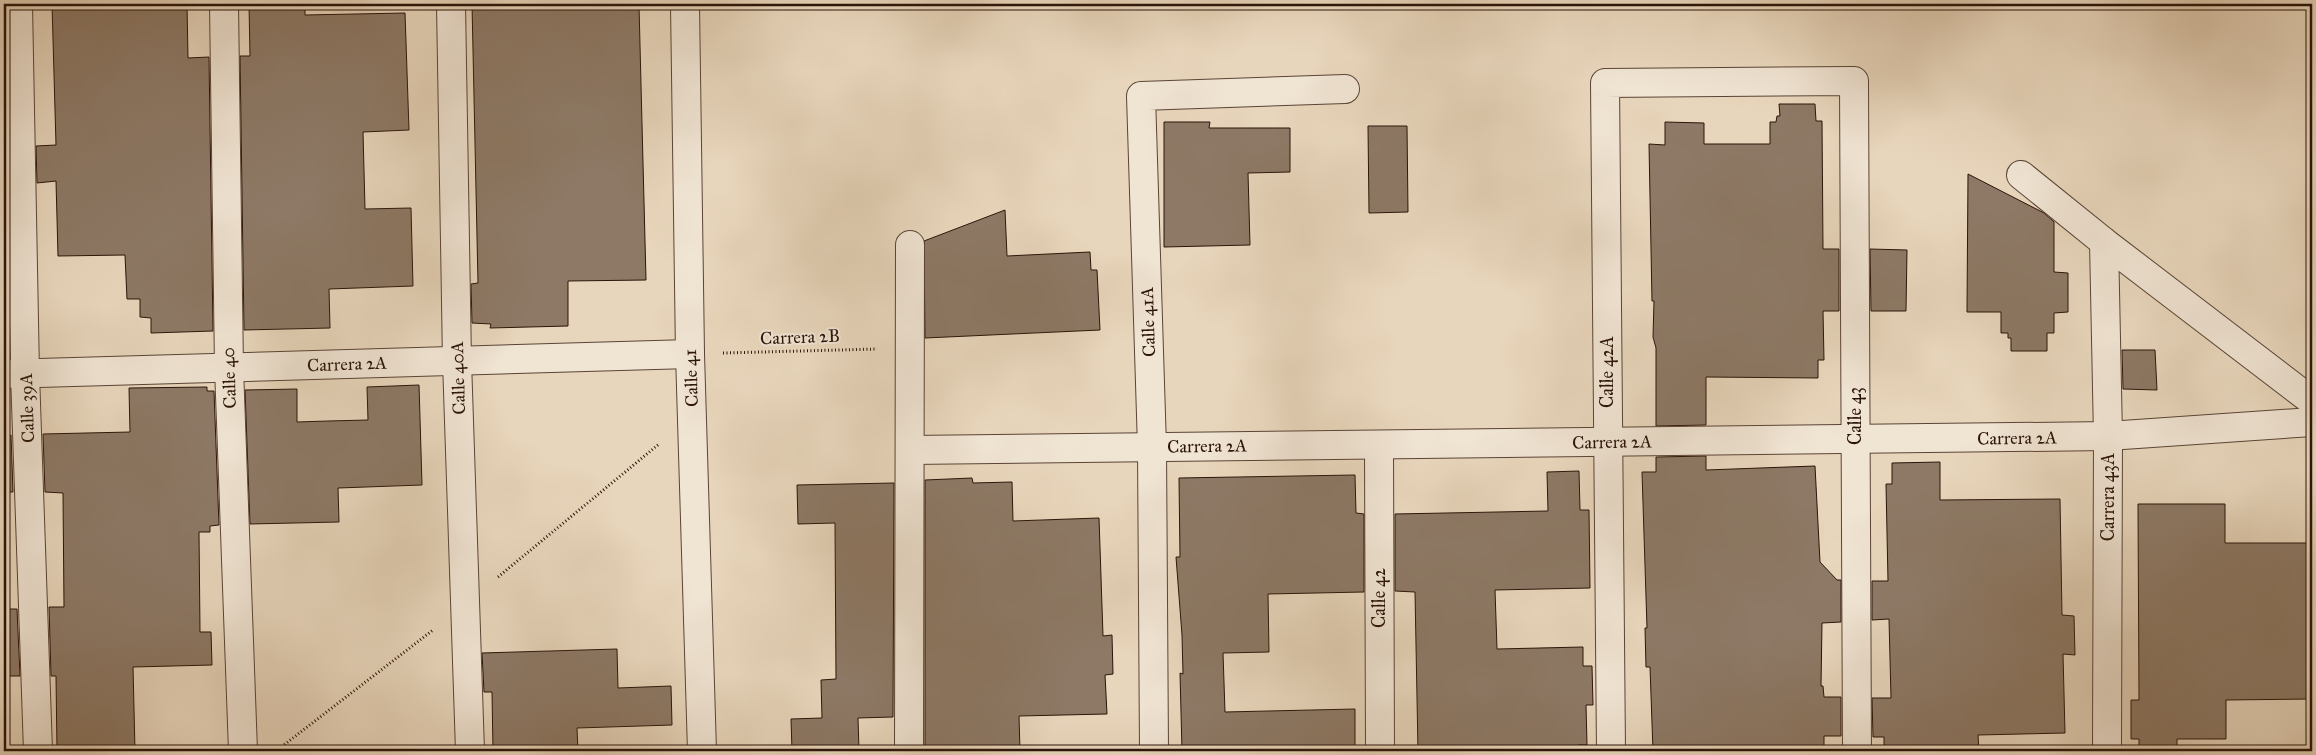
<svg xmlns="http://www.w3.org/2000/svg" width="2316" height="755" font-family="'IM FELL Great Primer',serif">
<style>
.building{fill:#8d7966;stroke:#2b1409}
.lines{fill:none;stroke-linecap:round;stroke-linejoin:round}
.street-casing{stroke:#5a4436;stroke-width:30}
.path{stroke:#2b1409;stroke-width:3;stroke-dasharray:1 2.5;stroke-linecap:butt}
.street{stroke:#f0e4d3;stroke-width:28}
.labels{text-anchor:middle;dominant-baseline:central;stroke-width:4;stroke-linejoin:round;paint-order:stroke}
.street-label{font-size:18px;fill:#2b1409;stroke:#f0e4d3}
</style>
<rect width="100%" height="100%" fill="#e8d6bc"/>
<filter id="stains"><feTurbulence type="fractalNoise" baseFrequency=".004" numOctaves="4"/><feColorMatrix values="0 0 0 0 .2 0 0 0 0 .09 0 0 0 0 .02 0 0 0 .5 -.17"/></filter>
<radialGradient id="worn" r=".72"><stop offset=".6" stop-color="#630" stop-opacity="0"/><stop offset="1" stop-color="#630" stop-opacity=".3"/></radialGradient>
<g class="building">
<path d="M 52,4 L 187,4 L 188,58 L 209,57 L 213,331 L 151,333 L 151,318 L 140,317 L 140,299 L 127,299 L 125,255 L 58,256 L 56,181 L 37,183 L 36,146 L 56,145 Z"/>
<path d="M 249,4 L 305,4 L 305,15 L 405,13 L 409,130 L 363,132 L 365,209 L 411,208 L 413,286 L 329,289 L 330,328 L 244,330 L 240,56 L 250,56 Z"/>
<path d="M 472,4 L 556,4 L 556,8 L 639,6 L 646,280 L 568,281 L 568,326 L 490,328 L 491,324 L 472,323 L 471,284 L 478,283 Z"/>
<path d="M 1779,104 L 1815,104 L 1816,121 L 1822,121 L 1823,249 L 1839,249 L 1839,311 L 1823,311 L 1824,360 L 1818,360 L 1818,378 L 1706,377 L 1706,425 L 1656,426 L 1656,348 L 1653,337 L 1654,301 L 1652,301 L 1649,144 L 1665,145 L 1665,122 L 1704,123 L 1704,144 L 1770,144 L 1770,122 L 1776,122 L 1777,116 L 1780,116 Z"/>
<path d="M 1164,122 L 1210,122 L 1209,128 L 1290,128 L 1290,172 L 1248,173 L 1250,245 L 1164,247 Z"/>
<path d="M 1368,126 L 1407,126 L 1408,212 L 1369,213 Z"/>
<path d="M 1968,174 L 2044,213 L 2054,222 L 2054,272 L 2068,273 L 2068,312 L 2054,313 L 2054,333 L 2047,333 L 2047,351 L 2011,351 L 2011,338 L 2008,338 L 2008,333 L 2001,333 L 2001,312 L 1967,312 Z"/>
<path d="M 1005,210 L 1007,256 L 1090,252 L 1091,270 L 1097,270 L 1100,330 L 925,338 L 924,241 Z"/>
<path d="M 1870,249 L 1907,250 L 1906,311 L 1871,311 Z"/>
<path d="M 2122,350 L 2155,350 L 2157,390 L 2123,389 Z"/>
<path d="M 419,385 L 422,485 L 338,488 L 339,522 L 250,524 L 245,390 L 297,389 L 297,422 L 328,421 L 368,420 L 367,387 Z"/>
<path d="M 207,387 L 207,391 L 214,391 L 219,525 L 210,526 L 210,532 L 199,532 L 200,632 L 211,632 L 212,665 L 133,667 L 135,751 L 57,751 L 56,676 L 51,676 L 49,607 L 64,607 L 63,493 L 45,492 L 43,434 L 130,432 L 129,388 Z"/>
<path d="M 11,435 L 13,492 L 4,492 L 4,436 Z"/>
<path d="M 1706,456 L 1706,470 L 1815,466 L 1820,562 L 1837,580 L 1841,580 L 1841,622 L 1822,623 L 1821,686 L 1823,686 L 1824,697 L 1841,697 L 1841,736 L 1824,736 L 1824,751 L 1653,751 L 1650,667 L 1646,667 L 1645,628 L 1647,628 L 1642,472 L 1656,472 L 1656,457 Z"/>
<path d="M 1940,462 L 1940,500 L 2060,499 L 2062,615 L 2074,616 L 2075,655 L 2063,654 L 2065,733 L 1978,735 L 1979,751 L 1884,751 L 1884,737 L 1873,737 L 1872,698 L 1891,698 L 1889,619 L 1872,620 L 1872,581 L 1888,581 L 1886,484 L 1892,484 L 1892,463 Z"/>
<path d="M 1579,471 L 1580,510 L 1589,510 L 1590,588 L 1495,590 L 1497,649 L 1583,647 L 1583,666 L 1592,666 L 1593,705 L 1586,705 L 1587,745 L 1578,745 L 1579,751 L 1418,751 L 1415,592 L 1395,591 L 1395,514 L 1548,511 L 1547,472 Z"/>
<path d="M 1355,475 L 1356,513 L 1364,514 L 1364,592 L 1268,594 L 1269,652 L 1223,653 L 1225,712 L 1355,709 L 1355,751 L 1182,751 L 1180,673 L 1183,674 L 1182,635 L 1176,557 L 1180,557 L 1179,478 Z"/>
<path d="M 972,478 L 973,483 L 1012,482 L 1013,521 L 1099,518 L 1103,636 L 1112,635 L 1113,674 L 1105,675 L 1107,714 L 1019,716 L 1020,751 L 925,751 L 925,480 Z"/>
<path d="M 894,483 L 893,717 L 858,718 L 859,751 L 792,751 L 791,719 L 822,718 L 821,680 L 836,679 L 835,523 L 798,524 L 797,485 Z"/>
<path d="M 2138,504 L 2225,504 L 2225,543 L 2312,543 L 2312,699 L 2226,700 L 2226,739 L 2177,739 L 2177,751 L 2139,751 L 2139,739 L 2131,739 L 2131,700 L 2139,700 Z"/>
<path d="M 4,609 L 17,609 L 20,676 L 4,676 Z"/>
<path d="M 617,649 L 618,688 L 671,686 L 672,725 L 577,728 L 578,751 L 493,751 L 492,692 L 484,692 L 482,653 Z"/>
</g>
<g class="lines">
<g class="street-casing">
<g id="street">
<path d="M 18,4 L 25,374 L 38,751"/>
<path d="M 224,4 L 229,368 L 243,751"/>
<path d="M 451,4 L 457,361 L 470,751"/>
<path d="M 685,4 L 690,354 L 702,751"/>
<path d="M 2021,175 L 2104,242 L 2312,401"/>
<path d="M 2104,242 L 2108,436 L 2107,751"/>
<path d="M 4,374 L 690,354"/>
<path d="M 1379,445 L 1380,751"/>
<path d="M 910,450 L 2108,436 L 2312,422"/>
<path d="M 909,751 L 910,245"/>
<path d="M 1154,751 L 1152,447 L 1141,96 L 1345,89"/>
<path d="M 1611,751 L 1605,83 L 1854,81 L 1857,751"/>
</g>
</g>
<g class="path">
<path d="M 723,353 L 877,349"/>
<path d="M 498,577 L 659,444"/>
<path d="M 276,751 L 433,630"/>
</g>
<use href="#street" class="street"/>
</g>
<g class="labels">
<g class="street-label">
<text transform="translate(1148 322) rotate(-92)">Calle 41A</text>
<text transform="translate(800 337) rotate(-2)">Carrera 2B</text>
<text transform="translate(347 364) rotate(-2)">Carrera 2A</text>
<text transform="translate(1607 372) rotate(-90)">Calle 42A</text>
<text transform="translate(229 378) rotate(-92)">Calle 40</text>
<text transform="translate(458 378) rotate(-92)">Calle 40A</text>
<text transform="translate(691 378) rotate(-92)">Calle 41</text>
<text transform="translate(27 408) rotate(-92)">Calle 39A</text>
<text transform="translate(1855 416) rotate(-90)">Calle 43</text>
<text transform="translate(2017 438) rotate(-1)">Carrera 2A</text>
<text transform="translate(1612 442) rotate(-1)">Carrera 2A</text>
<text transform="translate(1207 446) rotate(-1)">Carrera 2A</text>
<text transform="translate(2108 497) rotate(-90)">Carrera 43A</text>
<text transform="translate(1379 598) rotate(-90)">Calle 42</text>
</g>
</g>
<rect width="2316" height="755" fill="none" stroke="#e8d6bc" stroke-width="20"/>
<rect x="5" y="5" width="2306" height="745" fill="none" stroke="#2b1409" stroke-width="2.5"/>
<rect x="10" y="10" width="2296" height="735" fill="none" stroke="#2b1409"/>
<rect width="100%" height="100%" filter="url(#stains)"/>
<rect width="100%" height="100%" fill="url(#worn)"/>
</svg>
